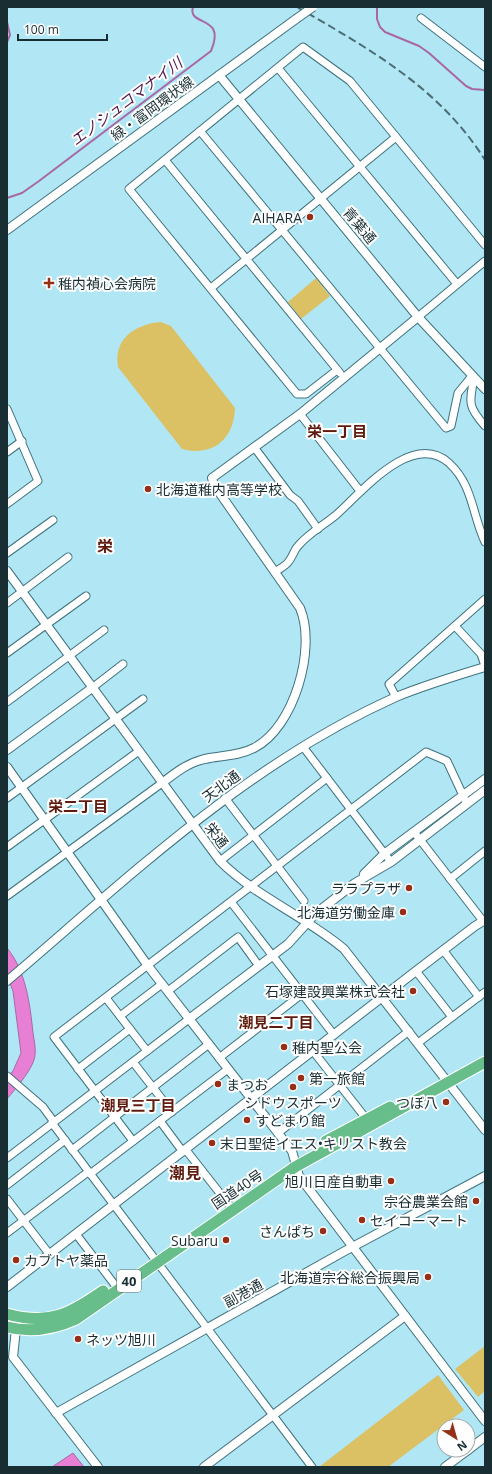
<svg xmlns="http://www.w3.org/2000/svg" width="492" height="1474" font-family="'Open Sans','Noto Sans JP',sans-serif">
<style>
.green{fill:#dbc164}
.water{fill:#e780d4;stroke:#a967a4}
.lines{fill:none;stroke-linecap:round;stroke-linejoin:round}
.stream{stroke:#a967a4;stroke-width:2}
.minor-casing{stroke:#3e727e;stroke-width:9}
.tertiary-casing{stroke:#3e727e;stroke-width:10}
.trunk-casing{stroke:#fff;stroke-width:13}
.minor{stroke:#fff;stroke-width:7}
.tertiary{stroke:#fff;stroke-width:8}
.trunk{stroke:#67be8a;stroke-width:11}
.rail{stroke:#4c6d74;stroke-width:2;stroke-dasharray:8 4;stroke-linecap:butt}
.tertiary-bridge-casing{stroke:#3e727e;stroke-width:10;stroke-linecap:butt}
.tertiary-bridge{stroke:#fff;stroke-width:8}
.poi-dot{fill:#972e17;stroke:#fefefe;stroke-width:1.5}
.labels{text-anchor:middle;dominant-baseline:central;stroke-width:4;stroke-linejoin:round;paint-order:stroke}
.shield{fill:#fefefe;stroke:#5d6c70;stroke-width:1}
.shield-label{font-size:13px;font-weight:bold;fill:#182e33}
.street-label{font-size:14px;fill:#182e33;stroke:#fefefe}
.poi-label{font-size:14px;fill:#182e33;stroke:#fefefe;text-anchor:end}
.water-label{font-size:15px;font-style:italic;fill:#511249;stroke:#fefefe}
.neighbourhood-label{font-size:15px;font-weight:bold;fill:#5f1c0e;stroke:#fefefe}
.quarter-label{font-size:16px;font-weight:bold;fill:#5f1c0e;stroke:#fefefe}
</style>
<rect width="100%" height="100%" fill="#b1e7f4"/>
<g class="green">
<path d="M 316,278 L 330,296 L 301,319 L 288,302 Z"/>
<path d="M 161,322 L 171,326 L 235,408 C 234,439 213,457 182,449 L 118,367 C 113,339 135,324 161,322 Z"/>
<path d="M 485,1346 L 485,1391 L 478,1397 L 455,1369 Z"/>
<path d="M 438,1375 L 464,1410 L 388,1467 L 319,1467 Z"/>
</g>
<g class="water">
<path d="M 7,948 C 26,971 30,1004 33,1033 C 34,1040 36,1048 35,1055 C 34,1068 16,1088 7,1099 L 7,1078 L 13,1071 L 21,1053 L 13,991 L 7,976 Z"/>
<path d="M 73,1453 L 84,1467 L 51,1467 L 52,1467 Z"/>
</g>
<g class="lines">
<g class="stream">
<path d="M 377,7 L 377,19 L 380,27 L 385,32 L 419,46 L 429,53 L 466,86 L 472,89 L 485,90"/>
<path d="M 7,22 L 10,35 L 7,42"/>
<path d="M 7,198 L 22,193 L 39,181 L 211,51 C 227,14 187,27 193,7"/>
</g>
<g class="minor-casing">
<g id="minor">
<path d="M 421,18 L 485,67"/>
<path d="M 278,68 L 457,284"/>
<path d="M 200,131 L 446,428 L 451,426 L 458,393 L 472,376"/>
<path d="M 165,160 L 340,373"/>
<path d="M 211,288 L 396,137"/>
<path d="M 418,317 L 485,261"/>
<path d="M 337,370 L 306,394 L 297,394 L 129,189 L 303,47 L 350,81 L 485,245"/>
<path d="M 474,378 C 469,403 468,407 485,426"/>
<path d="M 7,409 L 38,481 L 7,504"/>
<path d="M 300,414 L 360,491"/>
<path d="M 254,447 L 290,495 L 298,501 L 318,529"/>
<path d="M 7,452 L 22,441"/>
<path d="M 7,553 L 53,520"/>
<path d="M 275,572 C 279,569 286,566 289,561 C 293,556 294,550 298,546 C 309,533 324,525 336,515 C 361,493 412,430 449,463 C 473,485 472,514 485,542"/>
<path d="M 7,603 L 68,557"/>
<path d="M 455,626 L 481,654 L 485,666"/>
<path d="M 7,653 L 86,596"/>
<path d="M 92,688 L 123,664"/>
<path d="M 396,697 L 389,684 L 485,599"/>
<path d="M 7,702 L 104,630"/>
<path d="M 304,748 L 391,862"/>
<path d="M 7,798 L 143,699"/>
<path d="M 225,798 L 304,901"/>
<path d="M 414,832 L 483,921"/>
<path d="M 7,847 L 139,751"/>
<path d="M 220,861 L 327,778"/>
<path d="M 450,879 L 485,851"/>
<path d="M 7,896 L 162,783"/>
<path d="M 231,902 L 334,1035"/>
<path d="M 443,950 L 479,997"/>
<path d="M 416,971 L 452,1017"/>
<path d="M 168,991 L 238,937 L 259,966"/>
<path d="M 106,998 L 147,1051"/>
<path d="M 120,1016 L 162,984"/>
<path d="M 418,1043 L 485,992"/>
<path d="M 313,1051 L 368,1121"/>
<path d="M 219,1058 L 302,994"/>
<path d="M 133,1062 L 172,1112"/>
<path d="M 78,1069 L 130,1029"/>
<path d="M 7,1076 L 43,1107 L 54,1122"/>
<path d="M 160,1121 L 183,1152"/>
<path d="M 52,1123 L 312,1467"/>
<path d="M 278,1133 L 409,1031"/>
<path d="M 133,1141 L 54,1037 L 426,752 L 447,761 L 467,804"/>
<path d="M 72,1150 L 209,1044"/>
<path d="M 186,1150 L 233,1210"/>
<path d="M 7,1158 L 189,1019"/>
<path d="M 90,1174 L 228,1069"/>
<path d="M 7,1185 L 65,1140"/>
<path d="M 7,1199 L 50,1255"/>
<path d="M 7,1233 L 88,1172"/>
<path d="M 76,1234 L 118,1289"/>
</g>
</g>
<g class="tertiary-casing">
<g id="tertiary">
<path d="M 219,75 L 418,317 L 485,389"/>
<path d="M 7,230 L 296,19"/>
<path d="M 7,571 L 220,861 C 256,897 305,916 344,949 L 485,1130"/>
<path d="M 7,750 L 92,688"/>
<path d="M 7,767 L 148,966 L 292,1151 L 299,1176 L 485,1421"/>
<path d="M 162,783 C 174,774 186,764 201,760 C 219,755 237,757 254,748 C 294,728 317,648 300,608 L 214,485 L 212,478 L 300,414 L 418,317"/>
<path d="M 364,874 L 384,854 L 485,779"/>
<path d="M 7,981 C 129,877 248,763 396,697 C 425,685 455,676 485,667"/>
<path d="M 189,1019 L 288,944 L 315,914 L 355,883 L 391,862 L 485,790"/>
<path d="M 7,1287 L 416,971 L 475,926 L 485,920"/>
<path d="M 16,1329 L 13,1357 L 98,1467"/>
<path d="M 56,1413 L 343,1252 L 485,1176"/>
<path d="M 468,1450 L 485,1437"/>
<path d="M 204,1467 L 405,1316"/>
<path d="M 445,1467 L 468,1450"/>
</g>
</g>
<g class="trunk-casing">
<g id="trunk">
<path d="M 326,1141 L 390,1107"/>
<path d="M 7,1314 C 49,1326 69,1314 103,1291"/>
<path d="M 7,1327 C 31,1333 54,1329 76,1319 L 295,1167 L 485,1062"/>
</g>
</g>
<use href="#minor" class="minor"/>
<use href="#tertiary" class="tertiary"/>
<use href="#trunk" class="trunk"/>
<path class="rail" d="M 297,7 C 369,49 439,87 485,160"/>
<g class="tertiary-bridge-casing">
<path id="tertiary-bridge" d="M 296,19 L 313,7"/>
</g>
<use href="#tertiary-bridge" class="tertiary-bridge"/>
</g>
<g class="poi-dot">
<circle cx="310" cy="217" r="4"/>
<path d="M47 277h4v4h4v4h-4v4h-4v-4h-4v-4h4z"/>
<circle cx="148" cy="489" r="4"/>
<circle cx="409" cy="888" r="4"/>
<circle cx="403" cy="912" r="4"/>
<circle cx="413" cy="991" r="4"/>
<circle cx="284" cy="1047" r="4"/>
<circle cx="301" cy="1078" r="4"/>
<circle cx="218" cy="1084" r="4"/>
<circle cx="293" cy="1087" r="4"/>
<circle cx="446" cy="1102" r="4"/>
<circle cx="247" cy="1120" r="4"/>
<circle cx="212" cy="1143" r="4"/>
<circle cx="391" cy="1181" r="4"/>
<circle cx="476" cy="1201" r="4"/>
<circle cx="362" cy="1220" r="4"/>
<circle cx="323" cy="1231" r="4"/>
<circle cx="226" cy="1240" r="4"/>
<circle cx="16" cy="1260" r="4"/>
<circle cx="428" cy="1277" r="4"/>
<circle cx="78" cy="1339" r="4"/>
</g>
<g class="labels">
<rect class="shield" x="117" y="1270" width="24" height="22" rx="3"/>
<g class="shield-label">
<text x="129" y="1281">40</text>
</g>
<g class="street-label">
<text transform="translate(152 108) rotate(-36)">緑・富岡環状線</text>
<text transform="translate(360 225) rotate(50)">青葉通</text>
<text transform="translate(221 786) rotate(-36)">天北通</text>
<text transform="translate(217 835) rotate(53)">栄通</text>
<text transform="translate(237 1189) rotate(-34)">国道40号</text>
<text transform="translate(243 1293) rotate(-29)">副港通</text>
</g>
<g class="poi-label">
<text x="302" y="217">AIHARA</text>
<text x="58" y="283" text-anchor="start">稚内禎心会病院</text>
<text x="156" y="489" text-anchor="start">北海道稚内高等学校</text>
<text x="401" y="888">ララプラザ</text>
<text x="395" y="912">北海道労働金庫</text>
<text x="405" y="991">石塚建設興業株式会社</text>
<text x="292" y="1047" text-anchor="start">稚内聖公会</text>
<text x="309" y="1078" text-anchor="start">第一旅館</text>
<text x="226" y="1084" text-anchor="start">まつお</text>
<text x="293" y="1102" text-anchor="middle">シドウスポーツ</text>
<text x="438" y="1102">つぼ八</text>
<text x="255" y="1120" text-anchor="start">すどまり館</text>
<text x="220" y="1143" text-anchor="start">末日聖徒イエス•キリスト教会</text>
<text x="383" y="1181">旭川日産自動車</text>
<text x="468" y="1201">宗谷農業会館</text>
<text x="370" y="1220" text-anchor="start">セイコーマート</text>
<text x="315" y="1231">さんぱち</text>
<text x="218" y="1240">Subaru</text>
<text x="24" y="1260" text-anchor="start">カブトヤ薬品</text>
<text x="420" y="1277">北海道宗谷総合振興局</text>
<text x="86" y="1339" text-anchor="start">ネッツ旭川</text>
</g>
<g class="water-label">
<text transform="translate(126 101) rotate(-37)">エノシュコマナイ川</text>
</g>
<g class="neighbourhood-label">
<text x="337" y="431">栄一丁目</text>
<text x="78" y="806">栄二丁目</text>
<text x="276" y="1022">潮見二丁目</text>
<text x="138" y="1105">潮見三丁目</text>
</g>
<g class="quarter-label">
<text x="105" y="546">栄</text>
<text x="185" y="1173">潮見</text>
</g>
</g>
<rect width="492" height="1474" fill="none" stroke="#182e33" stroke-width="16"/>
<g transform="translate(456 1438) rotate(143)"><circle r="19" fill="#fefefe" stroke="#a2abad"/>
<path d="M0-3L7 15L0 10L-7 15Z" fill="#972e17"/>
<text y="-6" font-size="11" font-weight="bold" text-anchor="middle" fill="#182e33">N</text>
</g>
<path d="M18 34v6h89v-6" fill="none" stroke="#182e33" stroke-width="2"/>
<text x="24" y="34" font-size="12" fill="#182e33" stroke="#fefefe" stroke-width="3" paint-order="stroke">100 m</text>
</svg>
